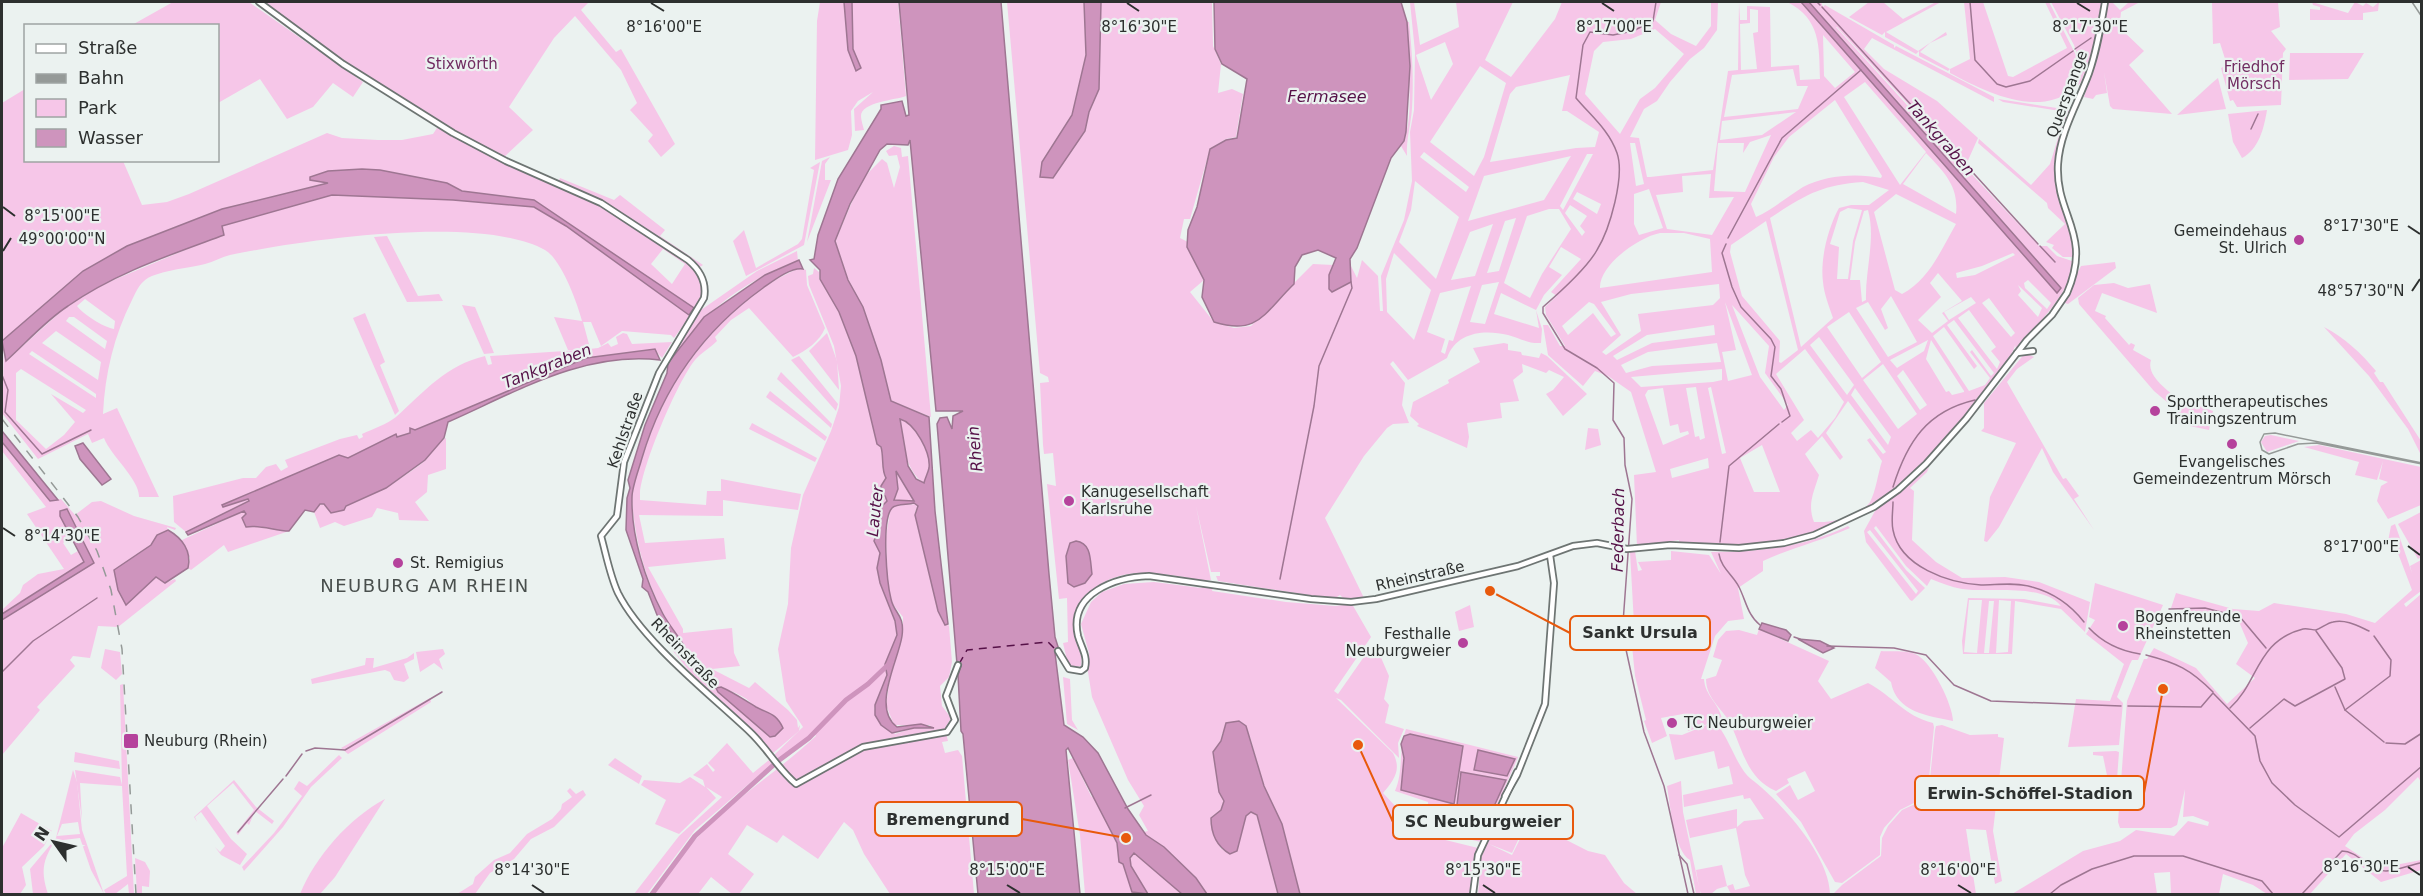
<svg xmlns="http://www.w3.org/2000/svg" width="2423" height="896" font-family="'DejaVu Sans',sans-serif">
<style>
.green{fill:#f6c6e8;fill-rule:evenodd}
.water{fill:#ce94bd;stroke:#9e7692;stroke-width:1.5;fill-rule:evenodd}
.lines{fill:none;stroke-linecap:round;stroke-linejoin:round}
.stream{stroke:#9e7692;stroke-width:1.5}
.river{stroke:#ce94bd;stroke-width:5}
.ferry{stroke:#561148;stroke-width:1.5;stroke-dasharray:8 6;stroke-linecap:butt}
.secondary-casing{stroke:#6e7573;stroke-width:8}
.secondary{stroke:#fff;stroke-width:4.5}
.tram{stroke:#959a98;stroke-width:1.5}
.rail{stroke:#959a98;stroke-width:1.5;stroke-dasharray:10 10;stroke-linecap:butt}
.ticks{fill:none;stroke:#2d302f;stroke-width:2}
.poi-dot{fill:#b5429c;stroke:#ebf2f0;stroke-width:2}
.labels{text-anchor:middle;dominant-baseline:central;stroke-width:4.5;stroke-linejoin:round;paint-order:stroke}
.park-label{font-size:15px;fill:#722d62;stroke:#ebf2f0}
.street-label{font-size:15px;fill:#2d302f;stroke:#ebf2f0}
.poi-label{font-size:15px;fill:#2d302f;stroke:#ebf2f0;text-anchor:start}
.water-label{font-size:16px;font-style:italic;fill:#561148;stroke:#ebf2f0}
.quarter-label{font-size:18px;letter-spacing:1.5px;fill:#494f4d;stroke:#ebf2f0}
.ticks-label{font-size:15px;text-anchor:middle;fill:#2d302f;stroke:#ebf2f0;stroke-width:4.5;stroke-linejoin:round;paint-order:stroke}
.leader{fill:none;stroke:#e8590c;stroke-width:2}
.callout-dot{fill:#e8590c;stroke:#ebf2f0;stroke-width:2}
.callout{fill:#ebf2f0;stroke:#e8590c;stroke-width:2}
.callout-label{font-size:16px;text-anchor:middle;font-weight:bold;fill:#2d302f}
</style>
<rect width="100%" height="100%" fill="#ebf2f0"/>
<g class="green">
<path d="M 173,2 L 249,2 L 363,82 L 353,97 L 333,83 L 313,107 L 287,119 L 260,79 L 218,103 L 218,26 L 132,25 Z"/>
<path d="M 261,2 L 589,2 L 581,10 L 616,52 L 621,49 L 675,144 L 661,157 L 648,141 L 653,135 L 630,110 L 637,103 L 621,70 L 575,16 L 554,38 L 509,107 L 533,130 L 503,158 C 417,114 338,58 261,2 Z"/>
<path d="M 820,2 L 898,2 L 906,96 C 896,100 861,102 861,116 C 861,120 863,126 864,130 L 855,131 L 854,109 L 873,92 L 858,101 L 851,111 L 852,135 L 848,150 L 815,160 L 817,21 Z"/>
<path d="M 1007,2 L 1084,2 L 1086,55 L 1072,115 L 1042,162 L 1085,132 L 1089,112 L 1099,89 L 1101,2 L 1212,2 L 1213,46 L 1221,64 L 1218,93 L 1232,89 L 1243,94 L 1236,137 L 1226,139 L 1210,149 L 1190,219 L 1184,219 L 1180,238 L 1188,242 L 1187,247 L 1204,280 L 1190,292 L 1214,322 L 1234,328 L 1251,326 L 1313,264 L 1333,265 L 1329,275 L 1332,292 L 1351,282 L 1351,266 L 1357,278 L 1362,260 L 1378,276 L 1380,311 L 1383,311 L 1381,276 L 1404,220 L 1412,181 L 1410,132 L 1414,110 L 1415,52 L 1410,2 L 1414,2 L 1420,45 L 1459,27 L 1456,2 L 1513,2 L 1485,60 L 1511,77 L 1555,19 L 1562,2 L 1661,2 L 1655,20 L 1671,34 L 1696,46 L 1711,26 L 1711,2 L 1718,2 L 1717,30 L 1704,48 L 1690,59 L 1670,82 L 1657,101 L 1644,109 L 1630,137 L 1639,138 L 1647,177 L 1650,177 L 1713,170 L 1728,71 L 1738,70 L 1739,2 L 1740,20 L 1747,20 L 1747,6 L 1770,7 L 1771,67 L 1799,65 L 1800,80 L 1820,79 C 1819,46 1821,19 1787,2 L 1801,2 L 2057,292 L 2060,287 L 1809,2 L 1821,2 L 1823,7 L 1825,5 L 1894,45 L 1894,48 L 1896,46 L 1994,97 L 1994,102 L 1872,38 L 1864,49 L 1884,69 L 1937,101 L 1978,138 L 1965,167 L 2039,246 L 2047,246 L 2057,256 L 2072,261 C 2074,291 2036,325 2016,349 L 2015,345 C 2015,354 1983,393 1975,404 C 1895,504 1814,565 1679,543 L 1679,540 L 1637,547 L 1634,475 L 1656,472 L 1631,392 L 1608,376 L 1595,371 L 1583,386 L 1548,355 L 1543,325 L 1548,325 L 1560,346 L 1565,346 L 1546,315 L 1545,307 L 1557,296 L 1551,292 L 1581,259 L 1561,247 L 1549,267 L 1562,275 L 1544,295 L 1536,310 L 1542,329 L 1541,343 C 1528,344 1520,338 1508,335 C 1484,329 1456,332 1447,358 L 1408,380 L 1393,361 L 1390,364 L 1405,383 L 1402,405 L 1409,423 L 1393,424 L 1387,428 L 1364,456 L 1325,518 L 1364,598 L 1344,599 L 1340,595 L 1334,599 L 1218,581 L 1216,576 L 1220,576 L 1220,572 L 1211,572 L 1196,506 L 1211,580 C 1203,581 1193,579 1184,577 C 1155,573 1126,568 1099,585 C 1087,592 1078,603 1075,617 C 1071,635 1084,650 1081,666 L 1072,668 L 1067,660 L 1063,643 L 1068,642 L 1067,598 L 1059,599 L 1047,484 L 1056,486 L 1053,453 L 1044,454 L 1043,445 L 1040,383 L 1049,382 L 1048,377 L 1040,373 ZM 1750,9 L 1758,10 L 1758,32 L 1753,33 L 1757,69 L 1741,70 L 1740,24 L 1750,23 ZM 1836,27 L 1837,27 L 1945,144 L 1938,139 ZM 1655,29 L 1684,54 L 1655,88 L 1640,99 L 1620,134 L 1585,94 L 1594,51 L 1603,42 L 1631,39 ZM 1823,35 L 1855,72 L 1835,88 L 1824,76 ZM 1445,42 L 1453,64 L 1431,100 L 1416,55 ZM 1480,66 L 1506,83 L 1484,157 L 1474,176 L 1430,142 ZM 1793,69 L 1797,86 L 1808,86 L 1798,109 L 1724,117 L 1732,75 ZM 1570,75 L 1562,111 L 1567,111 L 1599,132 L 1595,147 L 1576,148 L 1490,162 L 1510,94 L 1516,87 ZM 1865,82 L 1926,152 L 1900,185 L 1844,97 ZM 1835,100 L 1882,176 L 1881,178 C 1857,173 1825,175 1803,187 C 1787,197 1773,209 1756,217 L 1751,204 L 1774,157 L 1789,137 ZM 1796,112 L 1762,135 L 1720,140 L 1722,121 ZM 1771,135 L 1745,192 L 1714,191 L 1718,143 L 1744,143 L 1743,153 L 1750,142 ZM 1630,143 L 1635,143 L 1644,184 L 1636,186 ZM 1424,152 L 1469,187 L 1466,192 L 1420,157 ZM 1926,153 C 1944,172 1959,186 1956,214 L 1903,184 ZM 1587,154 L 1593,154 L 1563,210 L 1560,206 ZM 1571,156 L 1544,200 L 1468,221 L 1484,176 ZM 1711,174 L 1709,198 L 1734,197 L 1712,235 L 1667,229 L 1656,195 L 1683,192 L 1682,176 ZM 1415,181 L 1459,217 L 1436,279 L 1399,242 L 1411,210 ZM 1863,182 L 1889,190 L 1869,205 L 1851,205 L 1839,208 C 1828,228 1820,259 1823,282 C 1824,294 1829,306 1833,318 L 1801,347 L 1770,218 C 1805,195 1821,185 1863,182 ZM 1649,189 L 1663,228 L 1639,235 L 1634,224 L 1634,194 ZM 1577,192 L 1601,204 L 1597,214 L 1573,199 ZM 1896,194 L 1956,224 C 1941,250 1929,280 1902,294 L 1895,290 L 1874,212 ZM 1570,205 L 1587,216 L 1580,226 L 1585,232 L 1582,236 L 1565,213 ZM 1848,208 L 1862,210 L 1853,241 L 1848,279 L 1837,279 L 1839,247 L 1830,244 L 1840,212 ZM 1549,209 L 1559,209 L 1571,229 L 1542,274 L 1530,298 L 1504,283 L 1527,216 ZM 1868,210 C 1876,239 1865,270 1866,300 L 1862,302 L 1860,280 L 1850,280 L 1855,242 L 1864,211 ZM 1516,218 L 1499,271 L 1487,273 L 1505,221 ZM 1766,221 L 1798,350 L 1781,363 L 1779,362 L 1780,341 L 1742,296 L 1730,252 L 1731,245 ZM 1493,224 L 1475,276 L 1451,280 L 1470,232 ZM 1660,233 L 1684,233 L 1710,239 L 1712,272 L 1600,288 C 1599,265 1639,237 1660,233 ZM 1394,253 L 1431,290 L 1414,340 L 1387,312 L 1386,279 ZM 2013,253 L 2015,255 L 1975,275 L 1957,278 L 1956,273 L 1982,266 ZM 1938,273 L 1962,301 L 1942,313 L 1948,321 L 1932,333 L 1918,320 L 1941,297 L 1930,283 ZM 2028,280 L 2051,303 L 2047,309 L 2025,288 L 2024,283 ZM 1499,282 L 1485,324 L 1470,322 L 1482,285 ZM 1719,284 L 1720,298 L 1713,305 L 1638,314 L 1641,331 L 1606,355 L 1602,352 L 1621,335 L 1601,302 L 1631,294 ZM 2018,285 L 2042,308 L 2038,317 L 2018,295 L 2021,291 ZM 1471,286 L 1453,341 L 1449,340 L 1445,354 L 1441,352 L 1445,339 L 1427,332 L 1440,293 ZM 1501,293 L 1536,310 L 1539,328 L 1494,314 ZM 1891,296 L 1917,342 L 1888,357 L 1856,308 L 1868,302 L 1885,330 L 1888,328 L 1881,309 ZM 1971,297 L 1976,303 L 1949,320 L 1944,312 ZM 1989,298 L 2015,333 L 2011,337 L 1982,303 ZM 1589,302 L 1594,304 L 1616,334 L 1611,337 L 1593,313 L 1568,335 L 1562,326 ZM 1725,302 L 1752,375 L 1728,381 L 1722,352 L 1736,350 ZM 1732,305 L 1769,346 L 1765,373 L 1788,405 L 1784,410 L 1760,377 ZM 1969,310 L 1996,347 L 1991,351 L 2000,362 L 1997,369 L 1958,318 ZM 1849,312 L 1881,362 L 1862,378 L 1827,327 ZM 1954,320 L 1994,373 L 1991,376 L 1972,350 L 1970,352 L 1990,378 L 1985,385 L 1969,391 L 1933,336 L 1944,327 L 1974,369 L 1977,366 L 1947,325 ZM 1714,325 L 1715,335 L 1652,343 L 1617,360 L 1613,356 L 1647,335 ZM 1819,337 L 1854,385 L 1847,395 L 1810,345 ZM 1928,340 L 1924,351 L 1897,368 L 1890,360 ZM 1931,340 L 1964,391 L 1964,392 L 1952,395 L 1949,391 L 1946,392 L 1926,359 ZM 1717,343 L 1721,362 L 1652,366 L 1626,373 L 1621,365 L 1648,352 ZM 1805,349 L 1844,402 L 1835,418 L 1818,438 L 1811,430 L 1797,441 L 1791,433 L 1804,420 L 1776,374 ZM 1883,364 L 1917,414 L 1898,429 L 1863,380 ZM 1722,369 L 1722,380 L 1713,382 L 1641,387 L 1631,377 ZM 1903,370 L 1927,405 L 1920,410 L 1897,376 ZM 1696,387 L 1705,438 L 1700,440 L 1699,436 L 1695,437 L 1686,388 ZM 1711,387 L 1726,453 L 1722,454 L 1708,388 ZM 1663,388 L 1670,426 L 1678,424 L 1680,433 L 1688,431 L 1689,434 L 1663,445 L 1645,395 L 1648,390 ZM 1855,388 L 1891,437 L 1888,445 L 1851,395 ZM 1848,401 L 1886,452 L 1883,454 L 1870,438 L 1867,440 L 1882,461 C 1878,473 1876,491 1870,502 C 1859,518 1832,523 1814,522 C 1807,504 1814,492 1819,475 L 1805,454 L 1822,436 L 1840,460 L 1843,457 L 1826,433 ZM 1762,445 L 1780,492 L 1754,492 L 1740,458 ZM 1708,458 L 1709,468 L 1672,478 L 1670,469 ZM 1086,545 L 1092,574 L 1068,583 L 1068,573 Z"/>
<path d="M 1869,2 L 1883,2 L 1903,19 L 1936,2 L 1941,2 L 1886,32 L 1918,51 L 1946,32 L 1947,35 L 1930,43 L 1920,52 L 1950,69 L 1970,59 L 1964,2 L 1983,2 L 2008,76 L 2013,77 L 2067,48 L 2045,2 L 2049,2 L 2084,71 C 2083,81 2080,85 2072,90 C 2037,118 1984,91 1950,73 L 1950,69 L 1948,71 L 1919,56 L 1919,51 L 1916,54 L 1885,37 L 1885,32 L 1882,35 L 1849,17 Z"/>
<path d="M 2051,2 L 2103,2 L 2098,33 L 2085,78 L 2074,45 Z"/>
<path d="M 2106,2 L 2112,2 L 2120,10 L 2129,2 L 2140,2 L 2121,12 L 2120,23 L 2124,27 L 2122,30 L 2144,51 L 2129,65 L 2172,114 L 2113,109 L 2110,106 L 2104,72 L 2107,93 L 2096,95 L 2093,99 L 2084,97 L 2098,51 Z"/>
<path d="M 2212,2 L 2278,2 L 2280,27 L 2271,31 L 2286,49 L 2283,53 L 2281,105 L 2237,107 L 2233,100 L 2230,101 L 2221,68 L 2227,65 L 2220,43 L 2213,44 Z"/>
<path d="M 2312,2 L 2348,13 L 2355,2 L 2363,6 L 2366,3 L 2373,7 L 2379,2 L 2378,11 L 2363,13 L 2363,20 L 2310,20 L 2310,9 L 2320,10 L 2320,7 L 2313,5 Z"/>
<path d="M 1407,22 L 1409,22 C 1412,50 1414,80 1412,108 C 1411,125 1406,139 1407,156 L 1401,146 C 1419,113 1403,58 1407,22 Z"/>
<path d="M 2364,53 L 2348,79 L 2289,80 L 2290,53 Z"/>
<path d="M 2218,78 L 2226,109 L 2177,115 L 2212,83 Z"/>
<path d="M 25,89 L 26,160 L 123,161 L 142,205 L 167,202 L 189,194 L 327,133 L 342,138 L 378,140 L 402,140 L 433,134 L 437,128 L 440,128 L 500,160 L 601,204 L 690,264 L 702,282 L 701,301 L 699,300 L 694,308 L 534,200 L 462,191 L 447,183 L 380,170 L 346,170 L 310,180 L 328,183 L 222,209 L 127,246 L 83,271 L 2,341 L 2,103 ZM 663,249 L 685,264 L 672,284 L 651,264 Z"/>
<path d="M 1998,99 L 2070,110 C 2062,133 2053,155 2056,179 C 2059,203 2081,233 2072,257 L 2063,257 L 2052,248 L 2054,245 L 2046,242 L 2065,224 L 2048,208 L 2047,203 L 1978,143 L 1979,139 L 2031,185 L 2050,164 L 2066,112 L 2003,102 Z"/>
<path d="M 2267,110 C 2264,128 2259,149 2242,158 L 2233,142 L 2228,114 Z"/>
<path d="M 894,146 L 901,148 L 902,157 L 908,156 L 909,167 L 931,417 L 891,401 L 881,360 L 863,308 L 848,280 L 835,241 L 862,179 L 882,159 L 887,163 L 894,188 L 900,167 L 897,155 L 889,156 L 886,151 Z"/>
<path d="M 830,157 L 825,164 L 825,180 L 831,180 L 807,242 L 822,161 Z"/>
<path d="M 820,162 L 804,245 L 746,276 L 733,241 L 744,230 L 756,268 L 798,244 L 802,239 L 814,170 L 810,168 Z"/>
<path d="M 560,178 L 614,200 L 620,195 L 665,230 L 660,236 L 703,265 L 698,268 L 609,206 L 558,182 Z"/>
<path d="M 332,195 L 453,200 L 534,207 L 566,226 L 690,316 L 674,338 L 671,335 L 622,331 L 601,346 L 591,322 L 583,322 L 590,348 L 581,350 L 598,348 L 608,343 L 611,347 L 618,344 L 616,337 L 623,333 L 627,334 L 632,344 L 672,342 L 662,358 L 654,349 L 586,358 L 404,435 L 396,437 L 396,434 L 348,458 L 320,463 L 248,496 L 228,502 L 248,499 L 250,501 L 186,532 L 174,522 L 173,496 L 243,478 L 256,478 L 266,467 L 276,464 L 281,471 L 288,467 L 285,460 L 340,439 L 357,435 L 359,439 L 363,437 L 362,434 C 373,429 387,424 396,417 C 425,391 446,365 485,356 L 488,365 L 492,364 L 490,356 L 580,350 L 568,350 L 554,317 L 582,321 C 577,302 561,259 545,250 C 480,214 303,240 230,255 C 221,257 214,262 205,264 C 190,268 154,271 144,281 C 138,286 135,294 132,300 C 114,336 105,373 103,414 L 117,408 L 159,497 L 139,497 C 140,480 111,456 104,438 L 92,443 L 88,434 L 38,459 L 2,413 L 4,347 L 6,361 L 66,307 L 97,287 L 223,234 L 221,226 ZM 85,299 L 115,321 L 114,329 C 103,327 83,314 77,306 ZM 69,317 L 74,317 L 107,341 L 105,349 L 66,321 ZM 56,331 L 101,362 L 98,380 L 42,343 ZM 32,351 L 96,394 L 96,398 L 29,354 ZM 21,369 L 86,410 L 83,413 L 51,394 L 75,422 L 64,435 L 46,449 L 16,420 L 16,373 Z"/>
<path d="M 387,236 L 418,296 L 439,294 L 443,301 L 407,302 L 374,237 Z"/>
<path d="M 797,251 L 798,261 C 749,278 699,313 674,358 L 670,356 L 701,310 L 757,271 Z"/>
<path d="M 2115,262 L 2116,268 L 2068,304 L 2062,302 L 2081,266 Z"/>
<path d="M 799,268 L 806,270 L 807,285 L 825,328 C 820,341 806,351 793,357 L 749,308 L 731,320 L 715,337 L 717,341 C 710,348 701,353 695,360 C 677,382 642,466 640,493 L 640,500 L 706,505 L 707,491 L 721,491 L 721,479 L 801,494 L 798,510 L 723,500 L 723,516 L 639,515 L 645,543 L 724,538 L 726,559 L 648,567 L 683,629 L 683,633 L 732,628 L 734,653 L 740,666 L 712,669 L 749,688 L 755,682 L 788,710 L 797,720 L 798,728 L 800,725 L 799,731 L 772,754 L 700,684 L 673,651 L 683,644 C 677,633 668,624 663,613 C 645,578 635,540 632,500 C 631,488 639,468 643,456 C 667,373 720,304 799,268 ZM 721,687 C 752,699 755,702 763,732 Z"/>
<path d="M 814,268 L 819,272 L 819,279 C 852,311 867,398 877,444 C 889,452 880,467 886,478 L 882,484 L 887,501 C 881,510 876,530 874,541 L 880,553 L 877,568 L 880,583 L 895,622 L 897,635 L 886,664 L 887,675 L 874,709 L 895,734 L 914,728 L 931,729 L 930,725 L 894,725 L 886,705 L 892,665 L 903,633 L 903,617 L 891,602 L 887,576 L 886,537 L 890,512 L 893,506 L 916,504 L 918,507 L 915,512 L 938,611 L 949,626 L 952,662 L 949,677 L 940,686 L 942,706 L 951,718 L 945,729 L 948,741 L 942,742 L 945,753 L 958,750 L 962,756 L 974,894 L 890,894 L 864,854 L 853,830 L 844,822 L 818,859 L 783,835 L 777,843 L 747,825 L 728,854 L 754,874 L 739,894 L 732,894 L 711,877 L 698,894 L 655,894 C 668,876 680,855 696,839 C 731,801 781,769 816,736 L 814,732 L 775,761 L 772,757 L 803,727 L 786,701 L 778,649 L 788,604 L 791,548 L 803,495 L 831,431 L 839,407 L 841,386 L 834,346 L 809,285 L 808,276 L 813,274 Z"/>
<path d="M 2114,283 L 2128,288 L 2150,284 L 2157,313 L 2102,293 L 2095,311 L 2106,316 L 2105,318 L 2129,345 L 2131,343 L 2135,345 L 2133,350 L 2151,360 C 2146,375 2166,389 2177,398 L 2173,407 L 2154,391 L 2079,304 L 2078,298 L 2094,285 Z"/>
<path d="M 462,305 L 475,307 L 494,353 L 484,354 Z"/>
<path d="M 365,313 L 385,362 L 380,365 L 399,411 L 395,415 L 353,318 Z"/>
<path d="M 2324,327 C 2345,338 2361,353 2376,371 L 2374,373 L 2380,382 L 2383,382 L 2421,441 L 2421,455 L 2408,429 L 2369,376 Z"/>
<path d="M 827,333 L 837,361 L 839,390 L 809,351 Z"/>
<path d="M 1504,343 L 1508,344 L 1508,350 L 1521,352 L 1522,355 L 1539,358 L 1541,353 L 1547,356 L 1587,394 L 1563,416 L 1546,394 L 1553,390 L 1564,377 L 1549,370 L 1546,373 L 1522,364 L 1523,372 L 1513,380 L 1519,401 L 1500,403 L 1502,418 L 1467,423 L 1469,437 L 1467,448 L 1417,426 L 1419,424 L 1410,416 L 1413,402 L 1449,383 L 1448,380 L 1480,362 L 1473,348 Z"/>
<path d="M 2025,353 L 2034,357 L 2017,369 L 2007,382 L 2063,479 L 2066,478 L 2079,496 L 2074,499 L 2094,530 L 2053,472 L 2042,448 L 1999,527 L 1987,542 L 1984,541 L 1990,497 L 2016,443 L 1981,431 L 1984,428 L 1984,403 Z"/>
<path d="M 799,356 L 838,404 L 836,411 L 791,360 Z"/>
<path d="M 781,372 L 832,424 L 831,428 L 777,379 Z"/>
<path d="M 770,391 L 827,437 L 825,441 L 766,397 Z"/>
<path d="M 2185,401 L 2213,411 L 2209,430 L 2180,424 L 2174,417 Z"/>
<path d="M 900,419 C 915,422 931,453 929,468 C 928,473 925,478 924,483 C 907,473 899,438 900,419 Z"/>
<path d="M 752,423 L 817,458 L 815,462 L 749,429 Z"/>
<path d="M 1588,428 L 1598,429 L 1601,445 L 1585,450 Z"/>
<path d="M 2271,435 L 2299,441 L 2267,452 L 2261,442 L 2265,436 Z"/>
<path d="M 446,438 L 446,469 L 428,475 L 427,492 L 415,502 L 429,521 L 399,520 L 398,513 L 377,508 L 372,517 L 344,526 L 335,522 L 320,528 L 314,512 L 316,506 L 324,504 L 335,510 C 366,499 395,484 421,464 C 431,456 435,443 446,438 Z"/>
<path d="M 2,442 L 50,501 L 61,499 L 75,515 L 92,502 L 101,501 L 134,516 L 176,528 L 175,530 L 167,527 L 168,530 L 157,535 L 151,545 L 114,570 L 119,586 L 156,577 L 165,583 L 175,579 L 176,581 L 118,627 L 98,626 L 90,658 L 73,656 L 70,660 L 75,666 L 37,707 L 40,710 L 2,755 L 2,620 L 94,563 L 60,516 L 71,537 L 63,543 L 71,555 L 78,551 L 85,562 L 2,614 L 2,610 L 20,593 L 23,585 L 38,574 L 64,569 L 27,514 L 46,507 L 2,451 Z"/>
<path d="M 2319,445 L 2421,467 L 2421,505 L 2388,519 L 2377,501 L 2381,486 L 2388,482 L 2379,479 L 2383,461 L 2377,480 L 2355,475 L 2359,462 L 2304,447 Z"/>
<path d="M 1929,467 L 1927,472 L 1910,488 L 1914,491 L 1912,540 L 1936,562 L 1962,578 L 2005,577 L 2039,582 L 2090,602 L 2085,632 L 2061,609 L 2015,601 L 2012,654 L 1963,654 L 1962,641 L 1968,598 L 2024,599 L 2061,606 C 2043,583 1989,593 1962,589 C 1951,587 1941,583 1931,579 L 1927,586 L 1906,566 L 1876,526 L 1874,528 L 1906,570 L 1925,588 L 1912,601 L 1910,600 L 1866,542 L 1864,531 L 1875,511 ZM 1870,530 L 1918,591 L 1916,594 L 1867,532 ZM 1969,600 L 1982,600 L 1977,653 L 1964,652 ZM 1999,600 L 2011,601 L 2008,652 L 1996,653 ZM 1989,601 L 1994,601 L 1989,653 L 1984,653 Z"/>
<path d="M 896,470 L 915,501 L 894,500 L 898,489 Z"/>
<path d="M 244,511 L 255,525 L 289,531 L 228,552 L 224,545 L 191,570 L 188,568 L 190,558 L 182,540 Z"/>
<path d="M 2421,512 L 2421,557 L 2418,559 L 2398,524 Z"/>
<path d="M 2395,524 L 2412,573 L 2410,566 L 2421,560 L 2421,591 L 2404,604 L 2406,607 L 2421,594 L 2421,782 L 2418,777 L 2385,810 L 2354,834 L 2345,846 L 2372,864 L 2390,866 L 2421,860 L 2421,870 L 2381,882 L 2346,854 L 2310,894 L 2267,894 L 2253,885 L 2223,874 L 2219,894 L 2171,894 L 2170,872 L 2154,873 L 2157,894 L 2012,894 L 2083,851 L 2120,841 L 2136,830 L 2174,836 L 2188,821 L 2208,826 L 2209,822 L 2193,816 L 2183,817 L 2185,789 L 2177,825 L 2171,828 L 2120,828 L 2118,822 L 2127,701 L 2144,659 L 2147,659 L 2154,648 L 2196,668 L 2227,704 L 2255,678 L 2236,664 L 2248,643 L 2240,624 L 2234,618 L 2171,608 L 2176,593 L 2233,609 L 2259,611 L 2274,603 L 2346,614 L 2375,623 L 2412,590 L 2396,548 L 2387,546 L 2391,526 Z"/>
<path d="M 1848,526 L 1850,528 C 1821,541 1791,548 1763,561 L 1763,571 L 1738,588 L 1744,619 L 1728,621 L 1715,636 L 1701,679 L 1704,679 C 1705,696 1719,703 1722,719 L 1688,731 L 1683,714 L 1661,718 L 1667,736 L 1652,743 L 1644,721 L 1646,720 L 1635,676 L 1630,625 L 1634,624 L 1630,552 L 1635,551 L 1638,571 L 1642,570 L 1638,562 L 1671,560 L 1671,551 L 1709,555 L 1721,574 L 1711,552 C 1760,552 1804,547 1848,526 Z"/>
<path d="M 1154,582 L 1201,588 L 1205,585 L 1213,587 L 1212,591 L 1286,602 L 1335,606 L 1352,604 L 1371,637 L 1334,691 L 1338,694 L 1368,651 L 1379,653 L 1389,676 L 1384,699 L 1389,705 L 1385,723 L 1404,729 L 1398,743 L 1399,758 L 1341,700 L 1336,698 L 1393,753 C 1402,770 1394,780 1383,793 L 1412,824 L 1408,828 L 1413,835 L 1421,834 L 1478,848 L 1473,863 L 1470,894 L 1300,894 L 1282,824 L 1264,786 L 1250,737 L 1222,733 L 1221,741 L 1213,752 L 1219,792 L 1224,801 L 1221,810 L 1220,848 L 1230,854 L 1237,851 L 1246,816 L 1251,812 L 1257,815 L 1278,894 L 1085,894 L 1080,835 L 1068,760 L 1073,758 L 1091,796 L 1140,833 L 1148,831 L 1139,815 L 1144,806 L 1128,780 L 1092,697 L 1088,672 L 1089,653 L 1081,624 L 1091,602 L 1102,592 L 1124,584 Z"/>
<path d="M 2095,583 L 2163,605 L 2138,660 L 2132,660 L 2130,664 L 2117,697 L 2123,703 L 2119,745 L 2068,747 L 2076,699 L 2110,701 L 2124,664 L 2086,634 L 2095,620 L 2089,617 Z"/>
<path d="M 1470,605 L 1474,627 L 1459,631 L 1455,612 Z"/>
<path d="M 1759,629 L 1829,661 L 1818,681 L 1831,699 L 1868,683 C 1893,696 1904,716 1933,723 L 1934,727 L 1928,789 L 1923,789 L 1924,793 L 1927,794 L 1926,797 L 1900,810 L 1884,828 L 1880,837 L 1880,855 L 1842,883 L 1835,882 L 1801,822 L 1776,794 L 1790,785 L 1798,800 L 1815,791 L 1805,771 L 1787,779 L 1789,783 L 1776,791 C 1748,779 1743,752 1732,727 C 1725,710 1706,700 1706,679 L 1716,676 L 1722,660 L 1713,657 L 1718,640 L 1726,631 L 1739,630 L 1757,635 Z"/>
<path d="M 105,649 L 120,652 L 122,674 L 116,680 L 101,668 Z"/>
<path d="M 443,649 L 445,654 L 439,659 L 443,670 L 434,663 L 420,672 L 416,652 Z"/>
<path d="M 1881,651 C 1891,652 1906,650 1915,654 C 1931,660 1953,705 1953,721 C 1928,716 1896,712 1891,682 L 1875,668 Z"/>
<path d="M 414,653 L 414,659 L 404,664 L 409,678 L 404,682 L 394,680 L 390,672 L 385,670 L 312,684 L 311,679 L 365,665 L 366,658 L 374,658 L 373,668 L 407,658 Z"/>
<path d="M 1063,677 L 1070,679 L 1072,720 L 1078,730 L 1067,724 Z"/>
<path d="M 123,684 L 134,894 L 129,894 L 128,884 L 115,894 L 106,894 L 104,890 L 127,876 L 122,786 L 80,783 L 82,820 L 75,770 L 120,777 L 122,785 L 120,685 Z"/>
<path d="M 430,698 L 431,702 L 348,754 L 341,748 Z"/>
<path d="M 1709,724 L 1719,727 C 1730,741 1738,769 1751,779 C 1780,801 1829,854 1830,894 L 1731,894 L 1727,886 L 1717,889 L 1711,894 L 1702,894 L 1700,891 L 1701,894 L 1696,894 L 1690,860 C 1674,851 1670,804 1667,786 L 1681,781 L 1683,812 L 1699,887 L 1696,870 L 1722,865 L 1727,886 L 1733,884 L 1735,890 L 1750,886 L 1745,875 L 1736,828 L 1690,838 L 1686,820 L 1737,809 L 1737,827 L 1744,821 L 1764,819 L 1750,798 L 1744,799 L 1743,795 L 1684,807 L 1683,795 L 1733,784 L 1729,766 L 1718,769 L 1714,751 L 1675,760 L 1669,734 L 1682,735 Z"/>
<path d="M 1942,725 L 1970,735 L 1998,734 L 1998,737 L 2004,738 L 1993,831 L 2002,881 L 1995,884 L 1986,830 L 1966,829 L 1976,894 L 1833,894 L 1842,885 L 1881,856 L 1882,838 L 1888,826 L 1902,810 L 1928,798 L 1935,730 L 1936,726 Z"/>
<path d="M 1406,729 L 1518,757 L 1481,842 L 1428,830 L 1428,802 L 1395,791 C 1404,770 1398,750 1406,729 Z"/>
<path d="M 727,743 L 753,773 L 769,760 L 772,764 L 695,830 L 647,894 L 634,894 L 679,836 L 722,797 L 706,787 L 716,798 L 679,834 L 655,824 L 666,800 L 641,785 L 644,780 L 680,783 L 690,777 L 705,787 L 703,780 L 693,775 L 707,764 L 713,772 L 715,770 L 708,763 Z"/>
<path d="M 2116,751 L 2119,752 L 2117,779 L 2114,779 L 2113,790 L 2110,790 L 2103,756 L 2093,755 L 2093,752 Z"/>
<path d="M 75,752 L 119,761 L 120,769 L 74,762 Z"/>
<path d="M 339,755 L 342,758 L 311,787 L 283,827 L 244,871 L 242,867 L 274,833 L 302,796 L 294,789 L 299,781 L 307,786 Z"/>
<path d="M 615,758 L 642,776 L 639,784 L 608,765 Z"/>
<path d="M 73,770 L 77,782 L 82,830 L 104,894 L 91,870 L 80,838 L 55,841 C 42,861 41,872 48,894 L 33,894 L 30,869 L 56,838 ZM 78,822 L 80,834 L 57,836 L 62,824 Z"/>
<path d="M 234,780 L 256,807 L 274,821 L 272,824 L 255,811 L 249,825 L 247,823 L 238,835 L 236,833 L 254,810 L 233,783 L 207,806 L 231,839 L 247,854 L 240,865 L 221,855 L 215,847 L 220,852 L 225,846 L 201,812 L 195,817 L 197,822 L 194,817 Z"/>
<path d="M 570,788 L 576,794 L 583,790 L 586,795 L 554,827 L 531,839 L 514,859 L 490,873 L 475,894 L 457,894 L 473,884 L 475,877 L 494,860 L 510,853 L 527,834 L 552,819 L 561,809 L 562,804 L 572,797 L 567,791 Z"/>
<path d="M 385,799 L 335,877 L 320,894 L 300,894 C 315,857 349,818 385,799 Z"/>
<path d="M 1504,805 L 1520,812 L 1517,818 L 1526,823 L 1512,853 L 1489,844 L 1512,855 L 1528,823 L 1533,823 L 1588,851 L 1605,855 L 1624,883 L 1637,894 L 1478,894 L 1481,858 Z"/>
<path d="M 21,813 L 52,831 L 44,846 L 22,867 L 26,885 L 20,894 L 2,894 L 2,848 Z"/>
<path d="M 135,858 L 145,862 L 150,871 L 149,887 L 142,886 L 142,894 L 137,894 Z"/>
</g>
<g class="water">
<path d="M 844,2 L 852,2 L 853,49 L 861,68 L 856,71 L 848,50 Z"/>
<path d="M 899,2 L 1001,2 L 1049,574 L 1055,637 L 1059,650 L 1055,653 L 1064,725 L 1083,737 L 1098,753 L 1128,809 L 1146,835 L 1164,847 L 1196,878 L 1207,894 L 1182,894 L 1134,853 L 1130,858 L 1131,866 L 1148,894 L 1132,892 L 1123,864 L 1119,862 L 1117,843 L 1068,748 L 1066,750 L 1080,894 L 978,894 L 963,734 L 961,731 L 958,675 L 961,666 L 957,664 L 937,424 L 940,418 L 947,417 L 952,429 L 953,416 L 963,411 L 936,411 L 910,140 L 908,145 L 887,144 L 880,150 L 850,204 L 835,241 L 848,280 L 863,307 L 881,360 L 891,401 L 929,417 L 935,511 L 948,624 L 945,625 L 938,611 L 915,515 L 918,506 L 914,503 C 908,505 896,503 892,508 C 881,520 887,583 891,599 C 894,614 905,614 902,636 C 899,659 871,708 897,727 L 921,724 L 934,728 L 914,728 L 892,733 L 881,725 L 875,715 L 875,705 L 887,675 L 885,664 L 897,635 L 895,621 L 880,583 L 877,568 L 880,553 L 874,541 L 880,525 L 880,508 L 887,501 L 885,496 L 881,495 L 881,486 L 886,478 C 881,470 884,457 881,447 L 877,444 L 856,356 L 839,312 L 820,279 L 820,270 L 810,260 L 814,259 L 818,235 L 838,179 L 881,109 L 881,105 L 902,101 L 906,116 L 909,115 ZM 900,419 C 915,423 931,453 929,468 C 928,473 925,478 924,483 L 916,479 L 908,466 ZM 896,471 L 914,501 L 894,500 L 898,489 Z"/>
<path d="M 1084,2 L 1101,2 L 1099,89 L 1089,112 L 1085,131 L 1053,178 L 1040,177 L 1042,162 L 1072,115 L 1086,55 Z"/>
<path d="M 1214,2 L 1401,2 L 1407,22 L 1410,66 L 1406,132 L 1404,141 L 1391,158 L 1357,248 L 1350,259 L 1351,282 L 1332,292 L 1329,289 L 1329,275 L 1336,258 L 1318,250 L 1302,255 L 1295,267 L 1294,284 C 1264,313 1258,336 1214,322 L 1202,297 L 1204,280 L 1187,247 L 1188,230 L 1197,207 L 1210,149 L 1226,140 L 1237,138 L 1247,79 L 1222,64 L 1215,49 Z"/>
<path d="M 1801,2 L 1809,2 L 2061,288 L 2057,293 Z"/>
<path d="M 362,169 L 380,170 L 447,183 L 462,191 L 534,200 L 694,308 L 689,315 L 566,226 L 534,207 L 453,200 L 332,195 L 222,226 L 224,235 C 170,255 115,273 68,306 C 45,321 26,343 6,361 L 2,341 L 83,271 L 127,246 L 222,209 L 328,183 L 310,180 L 310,177 L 328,171 Z"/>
<path d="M 799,260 L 803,269 C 791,267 773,281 763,288 C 703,331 663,387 642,458 C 639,469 632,487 632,497 C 631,536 645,580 663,614 C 669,625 677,634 683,644 L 680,645 L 657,615 L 648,592 L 642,587 L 643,579 L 626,530 L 627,498 L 630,488 L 628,480 L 645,425 L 667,373 L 668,363 L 704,317 L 765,275 Z"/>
<path d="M 655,349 L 660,360 C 584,351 516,392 448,422 L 444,438 L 425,460 L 386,488 L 346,506 L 344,510 L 331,513 L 324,504 L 320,504 L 314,512 L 305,510 L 289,531 C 275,531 260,524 246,527 L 242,518 L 246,514 L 244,511 L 188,535 L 186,532 L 249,501 L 248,499 L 223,507 L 222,505 L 339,455 L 348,458 L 396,434 L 397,437 L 410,433 L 410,428 L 415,430 L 444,418 L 586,358 Z"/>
<path d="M 2,431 L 58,500 L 50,501 L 2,442 Z"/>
<path d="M 83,443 L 111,479 L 102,485 L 80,459 L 75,446 Z"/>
<path d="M 67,509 L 94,563 L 2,620 L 2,614 L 84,562 L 60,516 L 60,511 Z"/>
<path d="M 168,530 C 182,538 192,551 188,568 L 165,583 L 156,577 L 126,605 L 118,590 L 114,570 L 151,545 L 157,535 Z"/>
<path d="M 1076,541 C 1092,543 1090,561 1092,574 L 1085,583 L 1074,587 L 1068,583 L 1066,556 L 1070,543 Z"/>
<path d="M 1762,623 L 1786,630 L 1791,635 L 1788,641 L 1759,629 Z"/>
<path d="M 1798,639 L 1820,641 L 1834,648 L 1823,653 Z"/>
<path d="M 721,687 C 735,693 744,700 756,707 C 769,714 776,713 783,728 L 775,736 L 770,737 L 718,692 L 716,688 Z"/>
<path d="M 1239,721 L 1246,726 L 1264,786 L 1282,824 L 1300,894 L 1278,894 L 1257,815 L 1251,812 L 1246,816 L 1237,851 L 1230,854 C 1216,846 1211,833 1211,818 L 1221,810 L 1224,801 L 1219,792 L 1213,752 L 1221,741 L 1226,723 Z"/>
<path d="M 1410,734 L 1463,746 L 1454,804 L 1401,790 L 1404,758 L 1401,744 L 1404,736 Z"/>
<path d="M 1478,750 L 1515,759 L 1507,776 L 1474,770 Z"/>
<path d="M 1461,772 L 1506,780 L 1491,813 L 1457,805 Z"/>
</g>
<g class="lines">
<g class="stream">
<path d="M 1656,2 L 1653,21 L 1633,31 L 1613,35 L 1590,32 L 1583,45 L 1576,98 C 1591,116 1609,130 1617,153 C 1625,176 1610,229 1597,250 C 1587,268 1558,294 1543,307 L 1543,313 L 1565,349 L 1597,368 L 1614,383 L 1613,420 L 1624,438 L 1625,465 L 1632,499 L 1623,623 L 1625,645 L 1644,732 L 1664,786 L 1688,894"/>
<path d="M 1817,2 L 1820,5"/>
<path d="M 1970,2 L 1975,60 L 1997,84 L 2006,87 L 2030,81 L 2073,51"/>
<path d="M 1822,7 L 2038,244"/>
<path d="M 2075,49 L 2091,38"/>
<path d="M 2251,129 L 2258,114"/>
<path d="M 1728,238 L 1782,138 L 1861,70"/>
<path d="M 1726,244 L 1722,253 L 1732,287 L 1741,307 L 1771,339 L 1775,347 L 1771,376 L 1781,389 L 1790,416 L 1782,422"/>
<path d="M 2040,246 L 2055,262"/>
<path d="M 2,375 L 8,390 L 5,412 L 42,454 L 91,430"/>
<path d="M 1893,487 C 1907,442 1927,411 1975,400"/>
<path d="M 1893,502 C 1893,511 1891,521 1893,530 C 1900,567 1949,583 1981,585 C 1997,585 2017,582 2032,587 C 2054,593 2070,604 2084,622"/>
<path d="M 1720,542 L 1729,466 L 1779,424"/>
<path d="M 1719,554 C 1721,568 1733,575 1739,587 C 1746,601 1748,616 1760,625"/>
<path d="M 1280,579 L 1314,406 L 1319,366 L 1352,288 L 1351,282"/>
<path d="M 2169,609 L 2205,608 L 2240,617 L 2266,648"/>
<path d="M 2089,628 C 2103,643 2121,651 2140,654"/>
<path d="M 1794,637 L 1800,639"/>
<path d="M 682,645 L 698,674 L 716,688"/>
<path d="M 1827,646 L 1894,648 L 1926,655 L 1954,685 L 1991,701 L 2121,706"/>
<path d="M 2146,655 C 2177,663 2190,669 2213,692"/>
<path d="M 2,672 L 33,641 L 97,598"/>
<path d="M 2335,687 L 2345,710 L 2384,742"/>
<path d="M 2128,706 L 2201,707 L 2213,693 L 2255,736 L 2260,761 L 2272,783 L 2295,805 L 2339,837 L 2422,766"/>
<path d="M 2230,708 C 2259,682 2256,641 2303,629 C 2307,628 2312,630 2316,630 C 2322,628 2327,623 2333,622 C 2346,619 2358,626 2369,631"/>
<path d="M 2345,710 L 2390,676 L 2391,660 L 2374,636"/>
<path d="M 2250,728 L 2284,699 L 2295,706 L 2345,679 L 2342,668 L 2316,631"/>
<path d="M 2386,743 L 2405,744 L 2422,733"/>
<path d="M 306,751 L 315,748 L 345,750 L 442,692"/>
<path d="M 286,776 L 302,754"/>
<path d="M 1125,808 L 1151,795"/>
<path d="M 238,832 L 283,779"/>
<path d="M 1679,855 L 1687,864 L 1694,894"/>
<path d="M 2050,894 L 2061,885 L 2092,869 L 2134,856 L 2183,856 L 2262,881 L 2273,894"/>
<path d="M 2302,894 L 2342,851 C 2359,851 2368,871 2386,871 C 2396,871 2410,865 2420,863"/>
</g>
<path class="river" d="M 652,894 L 695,836 L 778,761 L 809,738 L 846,700 L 868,684 L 891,662"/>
<path class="ferry" d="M 959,664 L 967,650 L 1048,642 L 1056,650"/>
<g class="secondary-casing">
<g id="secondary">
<path d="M 259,2 L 343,64 L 453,133 L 506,161 L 601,203 L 688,260 C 700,270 707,282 704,298 L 659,373 L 624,462 L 617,516 L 601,536 C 606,554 610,576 618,593 C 642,641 711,695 750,732 C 767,748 778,769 796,784 L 863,747 L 947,732 L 955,720 L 946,696 L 958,665"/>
<path d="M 2017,353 L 2033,351"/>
<path d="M 1058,651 L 1069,669 L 1081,671 L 1085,668 C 1088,656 1081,647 1078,636 C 1068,593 1116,577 1149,576 L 1311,599 L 1351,602 L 1376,599 L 1518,566 L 1573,546 L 1597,543 L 1627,549 L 1670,545 L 1739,548 L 1784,543 L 1814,535 L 1874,507 L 1898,490 L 1926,464 L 1966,419 L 2027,340 L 2052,315 L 2067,293 C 2093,233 2055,216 2058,164 C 2060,132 2078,103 2089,73 C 2097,50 2101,26 2105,2"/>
<path d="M 1505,796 L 1517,775 L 1545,704 L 1554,583 L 1550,555"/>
<path d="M 1473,894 L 1478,855 L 1517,772"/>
</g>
</g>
<use href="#secondary" class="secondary"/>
<g class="tram">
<path d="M 2412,2 L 2422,17"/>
<path d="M 2422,463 L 2275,433 L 2264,434 L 2260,442 L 2262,450 L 2269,454 L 2298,444 L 2316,443 L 2422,464"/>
</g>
<path class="rail" d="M 2,419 L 78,517 L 97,551 L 111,590 L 122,649 L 136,894"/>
</g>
<path class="ticks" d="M 651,3 L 664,11M 1127,3 L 1139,11M 1602,3 L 1614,11M 2077,3 L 2090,11M 3,207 L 15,216M 2408,226 L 2420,234M 3,251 L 11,238M 2412,291 L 2420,279M 3,528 L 15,536M 2408,546 L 2420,555M 2408,867 L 2420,875M 532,885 L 544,893M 1007,885 L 1020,893M 1483,885 L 1495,893M 1958,885 L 1971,893"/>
<g class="poi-dot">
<circle cx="2299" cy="240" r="6"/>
<circle cx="2155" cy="411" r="6"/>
<circle cx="2232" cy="444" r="6"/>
<circle cx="1069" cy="501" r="6"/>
<circle cx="398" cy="563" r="6"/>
<circle cx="2123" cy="626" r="6"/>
<circle cx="1463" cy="643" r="6"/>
<circle cx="1672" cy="723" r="6"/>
<rect x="123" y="733" width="16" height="16" rx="3"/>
</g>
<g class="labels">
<g class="park-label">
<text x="462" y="64">Stixwörth</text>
<text x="2254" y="67">Friedhof<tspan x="2254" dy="17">Mörsch</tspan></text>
</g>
<g class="street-label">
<text transform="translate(2067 94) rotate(-70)">Querspange</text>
<text transform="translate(625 430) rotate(-71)">Kehlstraße</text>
<text transform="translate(1420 576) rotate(-13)">Rheinstraße</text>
<text transform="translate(685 653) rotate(46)">Rheinstraße</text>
</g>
<g class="poi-label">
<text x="2287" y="231" text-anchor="end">Gemeindehaus<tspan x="2287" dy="17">St. Ulrich</tspan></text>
<text x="2167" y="402">Sporttherapeutisches<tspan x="2167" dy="17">Trainingszentrum</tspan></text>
<text x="2232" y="462" text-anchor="middle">Evangelisches<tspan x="2232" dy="17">Gemeindezentrum Mörsch</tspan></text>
<text x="1081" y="492">Kanugesellschaft<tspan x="1081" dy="17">Karlsruhe</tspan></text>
<text x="410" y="563">St. Remigius</text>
<text x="2135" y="617">Bogenfreunde<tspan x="2135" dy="17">Rheinstetten</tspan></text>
<text x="1451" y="634" text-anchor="end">Festhalle<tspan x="1451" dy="17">Neuburgweier</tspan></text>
<text x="1684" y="723">TC Neuburgweier</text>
<text x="144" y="741">Neuburg (Rhein)</text>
</g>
<g class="water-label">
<text x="1327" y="96">Fermasee</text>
<text transform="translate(1941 138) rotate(49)">Tankgraben</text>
<text transform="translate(547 366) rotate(-22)">Tankgraben</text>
<text transform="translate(975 449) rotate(-95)">Rhein</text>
<text transform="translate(875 511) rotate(-84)">Lauter</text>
<text transform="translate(1618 530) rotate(-89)">Federbach</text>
</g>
<g class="quarter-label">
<text x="425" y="585">NEUBURG AM RHEIN</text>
</g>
</g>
<g class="ticks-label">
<text x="664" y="32">8°16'00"E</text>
<text x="1139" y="32">8°16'30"E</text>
<text x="1614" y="32">8°17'00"E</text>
<text x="2090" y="32">8°17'30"E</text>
<text x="62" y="221">8°15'00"E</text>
<text x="2361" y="231">8°17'30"E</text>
<text x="62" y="244">49°00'00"N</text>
<text x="2361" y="296">48°57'30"N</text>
<text x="62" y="541">8°14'30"E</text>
<text x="2361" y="552">8°17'00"E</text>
<text x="2361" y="872">8°16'30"E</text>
<text x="532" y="875">8°14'30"E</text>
<text x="1007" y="875">8°15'00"E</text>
<text x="1483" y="875">8°15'30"E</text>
<text x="1958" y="875">8°16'00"E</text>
</g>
<path class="leader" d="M1490 591L1570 633M2163 689L2144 793M1126 838L1022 819M1358 745L1393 822"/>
<g class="callout-dot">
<circle cx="1490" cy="591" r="6"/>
<circle cx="2163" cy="689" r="6"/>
<circle cx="1126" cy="838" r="6"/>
<circle cx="1358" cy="745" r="6"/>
</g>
<g class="callout">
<rect x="1570" y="616" width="140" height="34" rx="6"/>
<rect x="1915" y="776" width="229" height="34" rx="6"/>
<rect x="875" y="802" width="147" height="34" rx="6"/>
<rect x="1393" y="805" width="180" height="34" rx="6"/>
</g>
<g class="callout-label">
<text x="1640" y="638">Sankt Ursula</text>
<text x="2030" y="799">Erwin-Schöffel-Stadion</text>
<text x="948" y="825">Bremengrund</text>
<text x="1483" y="827">SC Neuburgweier</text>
</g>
<rect width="2423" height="896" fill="none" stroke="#2d302f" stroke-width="6"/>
<rect x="24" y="24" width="195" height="138" fill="#ebf2f0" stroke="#9fa4a3" stroke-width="1.5"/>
<rect x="36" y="44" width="30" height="9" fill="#ffffff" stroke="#9fa4a3" stroke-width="1.5"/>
<text x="78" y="54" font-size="18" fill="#2d302f">Straße</text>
<rect x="36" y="74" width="30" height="9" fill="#959a98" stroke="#9fa4a3" stroke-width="1.5"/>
<text x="78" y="84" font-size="18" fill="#2d302f">Bahn</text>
<rect x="36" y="99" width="30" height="18" fill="#f6c6e8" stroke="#9fa4a3" stroke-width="1.5"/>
<text x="78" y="114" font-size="18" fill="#2d302f">Park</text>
<rect x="36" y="129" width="30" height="18" fill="#ce94bd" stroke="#9fa4a3" stroke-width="1.5"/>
<text x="78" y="144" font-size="18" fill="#2d302f">Wasser</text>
<g transform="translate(54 842) rotate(304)" stroke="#ebf2f0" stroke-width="4.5" paint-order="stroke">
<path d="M0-4.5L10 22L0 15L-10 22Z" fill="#2d302f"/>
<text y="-9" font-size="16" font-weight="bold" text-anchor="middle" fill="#2d302f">N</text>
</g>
</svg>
